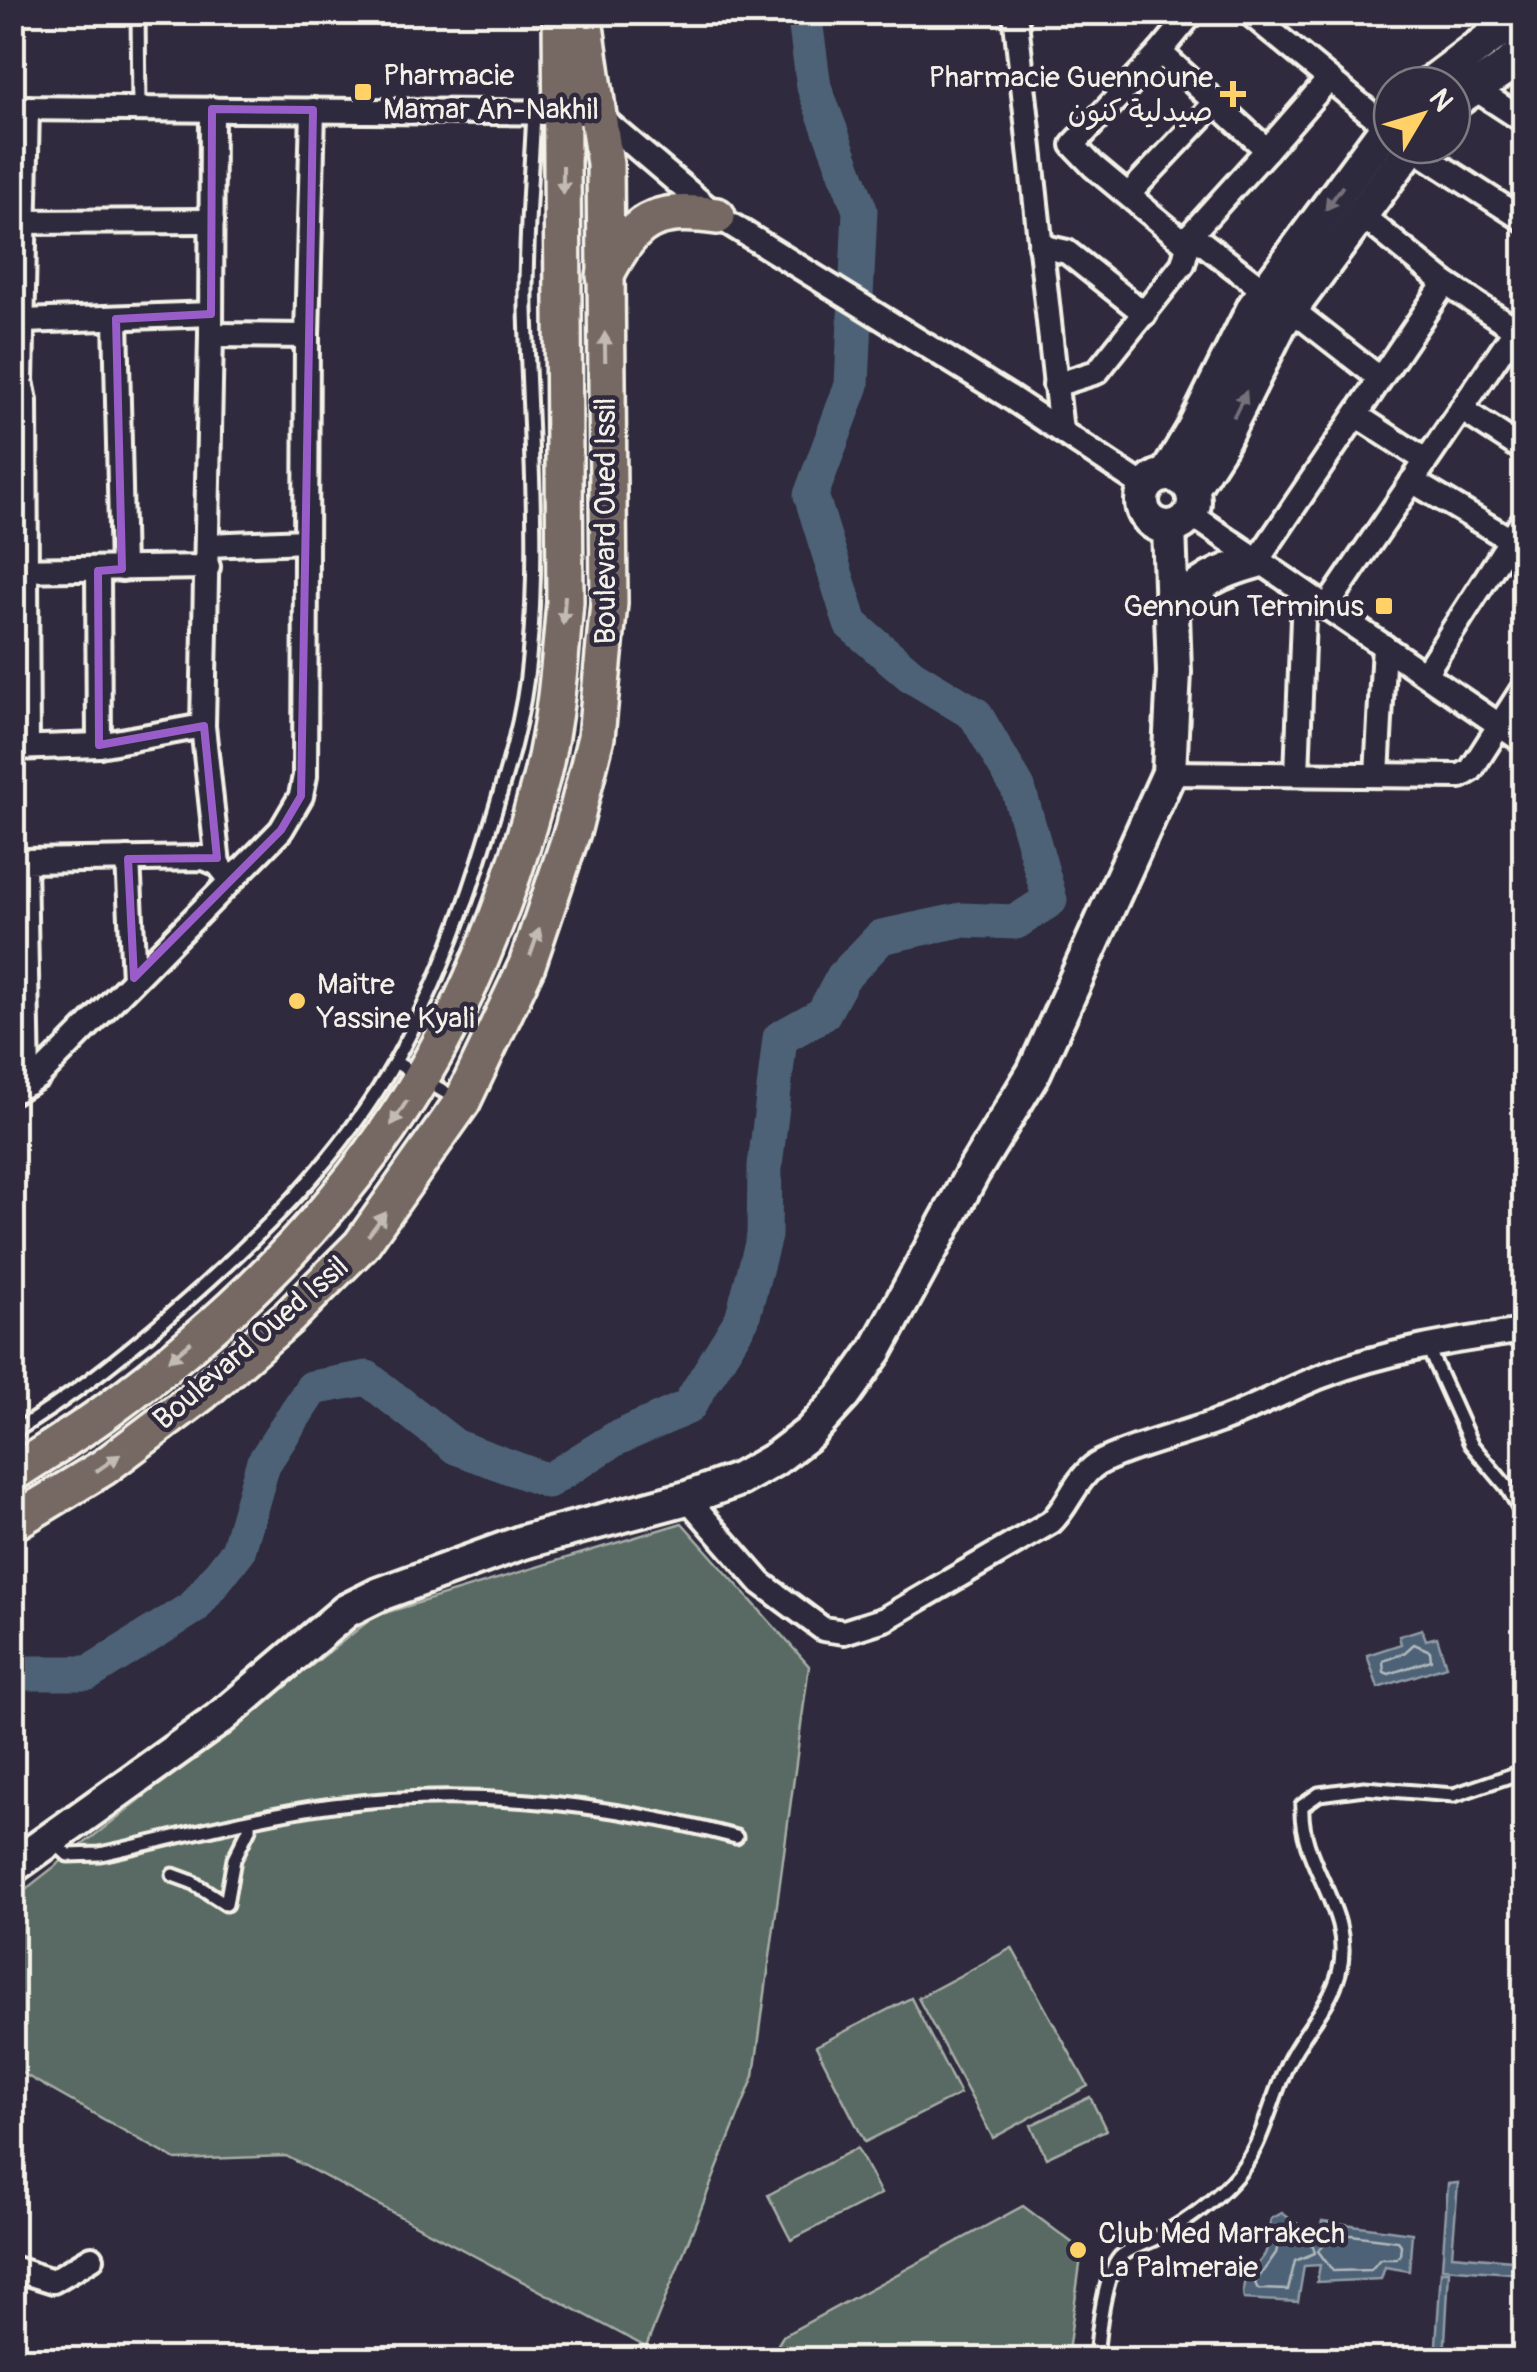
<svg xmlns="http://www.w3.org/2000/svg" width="1537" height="2372" font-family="Pangolin,'Playpen Sans Arabic',sans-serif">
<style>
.green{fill:#586a63;stroke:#a6aea6;stroke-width:2.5}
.water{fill:#4d6277;stroke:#909ba4;stroke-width:2.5}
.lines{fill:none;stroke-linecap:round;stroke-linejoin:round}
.shore{stroke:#b1b8bb;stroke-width:2.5}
.river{stroke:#4d6277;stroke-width:35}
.lane-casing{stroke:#f4f1e8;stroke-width:19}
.street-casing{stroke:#f4f1e8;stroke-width:30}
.secondary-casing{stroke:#f4f1e8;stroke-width:40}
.primary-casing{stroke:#f4f1e8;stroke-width:42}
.lane{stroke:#2f2a3d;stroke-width:11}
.street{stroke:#2f2a3d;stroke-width:22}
.secondary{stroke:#2f2a3d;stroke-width:32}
.primary{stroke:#766964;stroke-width:35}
.oneway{fill:#c2bbb3}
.oneway2{fill:#747079}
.marked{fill:none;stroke:#995dc9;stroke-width:8;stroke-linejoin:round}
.poi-dot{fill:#ffd166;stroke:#2f2a3d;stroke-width:4}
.labels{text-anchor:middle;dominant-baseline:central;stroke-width:9;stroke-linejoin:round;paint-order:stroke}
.poi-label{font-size:30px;fill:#f4f1e8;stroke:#2f2a3d;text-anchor:start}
.street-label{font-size:30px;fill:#f4f1e8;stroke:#2f2a3d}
</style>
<rect width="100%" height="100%" fill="#2f2a3d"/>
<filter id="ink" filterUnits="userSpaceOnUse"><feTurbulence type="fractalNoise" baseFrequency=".01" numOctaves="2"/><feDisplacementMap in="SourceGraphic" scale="20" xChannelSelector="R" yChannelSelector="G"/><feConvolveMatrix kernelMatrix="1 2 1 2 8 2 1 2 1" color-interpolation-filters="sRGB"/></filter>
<g filter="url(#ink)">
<g class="green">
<path d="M 682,1523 L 809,1666 L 754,2076 L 646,2347 L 286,2156 L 176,2160 L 13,2068 L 13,1899 L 375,1616 Z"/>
<path d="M 1012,1948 L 1088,2086 L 993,2138 L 918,1998 Z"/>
<path d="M 911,1998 L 960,2094 L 865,2142 L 816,2046 Z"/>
<path d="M 1090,2097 L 1106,2130 L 1046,2158 L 1031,2125 Z"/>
<path d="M 857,2148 L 881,2194 L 791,2240 L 768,2195 Z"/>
<path d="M 1023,2206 L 1082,2250 L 1067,2359 L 769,2359 L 783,2336 Z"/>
</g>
<g class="water">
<path d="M 1422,1629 L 1426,1640 L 1437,1637 L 1446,1666 L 1378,1688 L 1367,1655 L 1401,1644 L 1399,1636 Z"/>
<path d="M 1458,2183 L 1452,2255 L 1524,2261 L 1524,2274 L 1442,2268 L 1448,2184 Z"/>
<path d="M 1282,2213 L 1318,2238 L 1322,2221 L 1412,2233 L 1409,2271 L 1385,2267 L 1381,2279 L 1317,2282 L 1320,2265 L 1304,2266 L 1298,2302 L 1244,2299 C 1239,2276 1255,2271 1265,2254 C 1270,2243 1269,2231 1271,2219 Z"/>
<path d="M 1441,2271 L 1449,2271 L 1444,2359 L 1435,2359 Z"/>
</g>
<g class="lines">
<g class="shore">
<path d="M 1414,1644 L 1430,1651 L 1431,1660 L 1389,1674 L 1384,1672 L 1383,1661 L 1404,1653 Z"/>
<path d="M 1282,2228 L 1313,2246 L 1315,2253 L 1295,2261 L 1288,2290 L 1258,2289 L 1255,2283 L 1276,2253 Z"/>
<path d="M 1335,2233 L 1398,2241 L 1401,2245 L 1400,2255 L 1396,2259 L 1380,2259 L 1371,2270 L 1333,2271 L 1318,2251 Z"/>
</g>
<path class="river" d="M 12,1673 L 89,1673 L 194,1607 L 238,1551 L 263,1464 L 312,1388 L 367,1378 L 456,1447 L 548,1481 L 615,1439 L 688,1407 L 742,1319 L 764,1236 L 765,1166 L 780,1038 L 823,1014 L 843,977 L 881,937 L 961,920 L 1016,922 L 1050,900 L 1018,788 L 975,714 L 912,676 L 851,624 L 811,495 L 852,385 L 860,210 L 814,87 L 804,12"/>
<g class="lane-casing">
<g id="lane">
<path d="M 138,12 L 139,109"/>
<path d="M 395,1062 L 458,1100"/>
<path d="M 1427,1346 L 1471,1444 L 1507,1487 L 1524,1516"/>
<path d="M 12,1433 C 72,1397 124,1355 176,1310 C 260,1237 341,1158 396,1060 C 436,989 464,913 487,836 C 505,778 524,719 529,658 C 540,542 529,426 526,309 C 525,244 531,177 534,112"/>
<path d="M 54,1842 L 68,1855 L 100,1854 C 177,1838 255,1815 333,1805 C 469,1788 603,1802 736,1837"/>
<path d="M 173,1875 L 192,1882 L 226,1904 L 234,1859 L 249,1829 L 249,1822"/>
<path d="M 1096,2360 C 1098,2334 1104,2275 1120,2257 C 1130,2247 1148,2243 1160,2236 C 1187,2221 1211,2204 1232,2181 C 1263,2148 1269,2104 1287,2065 C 1302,2032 1329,2009 1339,1973 C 1356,1911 1299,1866 1302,1806 L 1319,1794 L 1364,1788 L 1454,1795 L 1524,1771"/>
</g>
</g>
<g class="street-casing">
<g id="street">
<path d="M 1015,12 L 1061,431"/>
<path d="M 1193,12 L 1160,52 L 1267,150 L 1191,234 L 1265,291"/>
<path d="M 1248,12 L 1392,131"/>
<path d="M 1160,52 L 1073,145 L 1093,166 L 1189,246"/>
<path d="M 1472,87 L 1524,121"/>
<path d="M 12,108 L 596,113 L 717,216 L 1008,396 L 1145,487"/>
<path d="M 27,108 L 21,381 L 25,401 L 27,747"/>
<path d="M 1408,145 L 1524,220"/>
<path d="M 1267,150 L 1328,80"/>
<path d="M 1129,194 L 1216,102"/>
<path d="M 1360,214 L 1445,283 L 1524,335"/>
<path d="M 12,222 L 212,221"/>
<path d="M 1040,246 L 1067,252 L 1145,314"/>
<path d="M 1291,309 L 1378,377"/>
<path d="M 116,319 L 122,569"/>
<path d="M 24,321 L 211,314"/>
<path d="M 211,335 L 307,336"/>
<path d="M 1055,385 L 1097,372 L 1183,264 L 1191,234"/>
<path d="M 1461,409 L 1524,450"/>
<path d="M 1356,415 L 1425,460"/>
<path d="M 1412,481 L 1511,540"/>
<path d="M 1192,515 L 1524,742"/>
<path d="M 208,545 L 306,541"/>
<path d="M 1257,561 L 1445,283"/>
<path d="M 12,570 L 208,567"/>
<path d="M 98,571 L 99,745"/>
<path d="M 1326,608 L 1524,317"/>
<path d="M 1426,672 L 1524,519"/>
<path d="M 203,726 L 218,864"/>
<path d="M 12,748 L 99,745 L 203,726 L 211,335 L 212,109"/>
<path d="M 1169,773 L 1461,776 L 1471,770 L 1524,687"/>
<path d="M 1297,774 L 1304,592"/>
<path d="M 1377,775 L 1384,646"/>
<path d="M 128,859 L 134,978"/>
<path d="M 28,1083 L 24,861 L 204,858 L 218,864 L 231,880"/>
<path d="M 12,1092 L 38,1077 L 281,830 L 301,796 L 305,776 L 307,336 L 313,110"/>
<path d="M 687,1498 L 761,1583 L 823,1629 L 844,1632 L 885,1619 L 1051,1522 C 1068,1506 1074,1482 1093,1467 C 1115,1451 1187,1433 1216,1422 C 1252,1410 1286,1390 1322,1376 C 1386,1351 1456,1340 1524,1331"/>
<path d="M 12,2268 L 53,2281 L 92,2258"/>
</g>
</g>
<g class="secondary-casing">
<g id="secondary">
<path d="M 1428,85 L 1502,29 L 1516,29 L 1524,33"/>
<path d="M 1452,104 C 1474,85 1507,73 1524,49"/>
<path d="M 1167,474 L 1193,430 L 1254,307 L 1392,120"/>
<circle cx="1168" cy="501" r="26"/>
<path d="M 1192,489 L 1220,445 L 1280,324 L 1413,145"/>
<path d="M 1172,610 C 1200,581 1218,572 1257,561"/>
<path d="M 12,1867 L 219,1719 L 346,1611 L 380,1594 L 523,1542 L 687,1498 L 740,1479 L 775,1459 L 809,1433 L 844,1395 L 876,1350 L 973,1172 L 1034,1072 L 1169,773 L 1174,672 L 1169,527"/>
</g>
</g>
<g class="primary-casing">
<g id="primary">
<path d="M 605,276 C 634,220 653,207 717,216"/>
<path d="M 12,1474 C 44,1453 77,1433 107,1411 C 219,1328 326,1226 402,1109 C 468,1007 512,891 542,775 C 556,718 560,660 565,602 L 561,12"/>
<path d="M 12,1523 L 104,1467 L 202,1393 L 290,1316 L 361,1245 L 462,1102 L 527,965 L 573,829 L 596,737 L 609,603 L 605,164 L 583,12"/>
</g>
</g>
<use href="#lane" class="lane"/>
<use href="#street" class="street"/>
<use href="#secondary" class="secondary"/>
<use href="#primary" class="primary"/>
</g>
<defs><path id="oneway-solid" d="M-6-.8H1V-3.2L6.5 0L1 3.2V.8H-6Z" transform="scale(2.5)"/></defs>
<g class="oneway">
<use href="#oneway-solid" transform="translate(563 180) rotate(90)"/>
<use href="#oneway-solid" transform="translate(605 347) rotate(-91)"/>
<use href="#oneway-solid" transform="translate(564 610) rotate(94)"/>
<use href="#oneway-solid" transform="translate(535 942) rotate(-71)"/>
<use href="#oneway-solid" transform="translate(399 1113) rotate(123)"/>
<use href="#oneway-solid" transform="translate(377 1224) rotate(-53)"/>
<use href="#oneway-solid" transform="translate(180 1351) rotate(140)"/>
<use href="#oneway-solid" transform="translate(108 1463) rotate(-35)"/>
</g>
<g class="oneway2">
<use href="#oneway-solid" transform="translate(1334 198) rotate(126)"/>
<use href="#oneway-solid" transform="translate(1240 404) rotate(-64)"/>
</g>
</g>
<path class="marked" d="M 212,109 L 313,110 L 301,796 L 281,830 L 134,978 L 128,859 L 217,858 L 204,726 L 99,745 L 98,571 L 122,569 L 116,319 L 211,314 Z"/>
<g class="poi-dot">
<rect x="353" y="82" width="20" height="20" rx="5"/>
<path d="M1228 79h10v10h10v10h-10v10h-10v-10h-10v-10h10z"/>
<rect x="1374" y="596" width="20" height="20" rx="5"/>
<circle cx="297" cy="1001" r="10"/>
<circle cx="1078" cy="2250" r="10"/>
</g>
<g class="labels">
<g class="poi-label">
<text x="383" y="75">Pharmacie<tspan x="383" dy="34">Mamar An-Nakhil</tspan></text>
<text x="1213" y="77" text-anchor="end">Pharmacie Guennoune<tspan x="1213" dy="34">صيدلية كنون</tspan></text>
<text x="1364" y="606" text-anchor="end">Gennoun Terminus</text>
<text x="317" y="984">Maitre<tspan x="317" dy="34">Yassine Kyali</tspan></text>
<text x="1098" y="2233">Club Med Marrakech<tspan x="1098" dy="34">La Palmeraie</tspan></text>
</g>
<g class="street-label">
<text transform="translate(605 521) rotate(-90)">Boulevard Oued Issil</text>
<text transform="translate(251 1343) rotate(-41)">Boulevard Oued Issil</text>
</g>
</g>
<rect width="1537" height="2372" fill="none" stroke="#2f2a3d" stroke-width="50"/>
<rect x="25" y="25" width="1487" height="2322" fill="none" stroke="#f4f1e8" stroke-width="4" filter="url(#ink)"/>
<g transform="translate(1422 115) rotate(52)"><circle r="48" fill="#2f2a3d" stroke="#7e7a81" stroke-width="2.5"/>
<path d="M0-8L18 38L0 25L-18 38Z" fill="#ffd166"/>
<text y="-15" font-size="28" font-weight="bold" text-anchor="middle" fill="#f4f1e8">N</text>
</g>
</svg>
